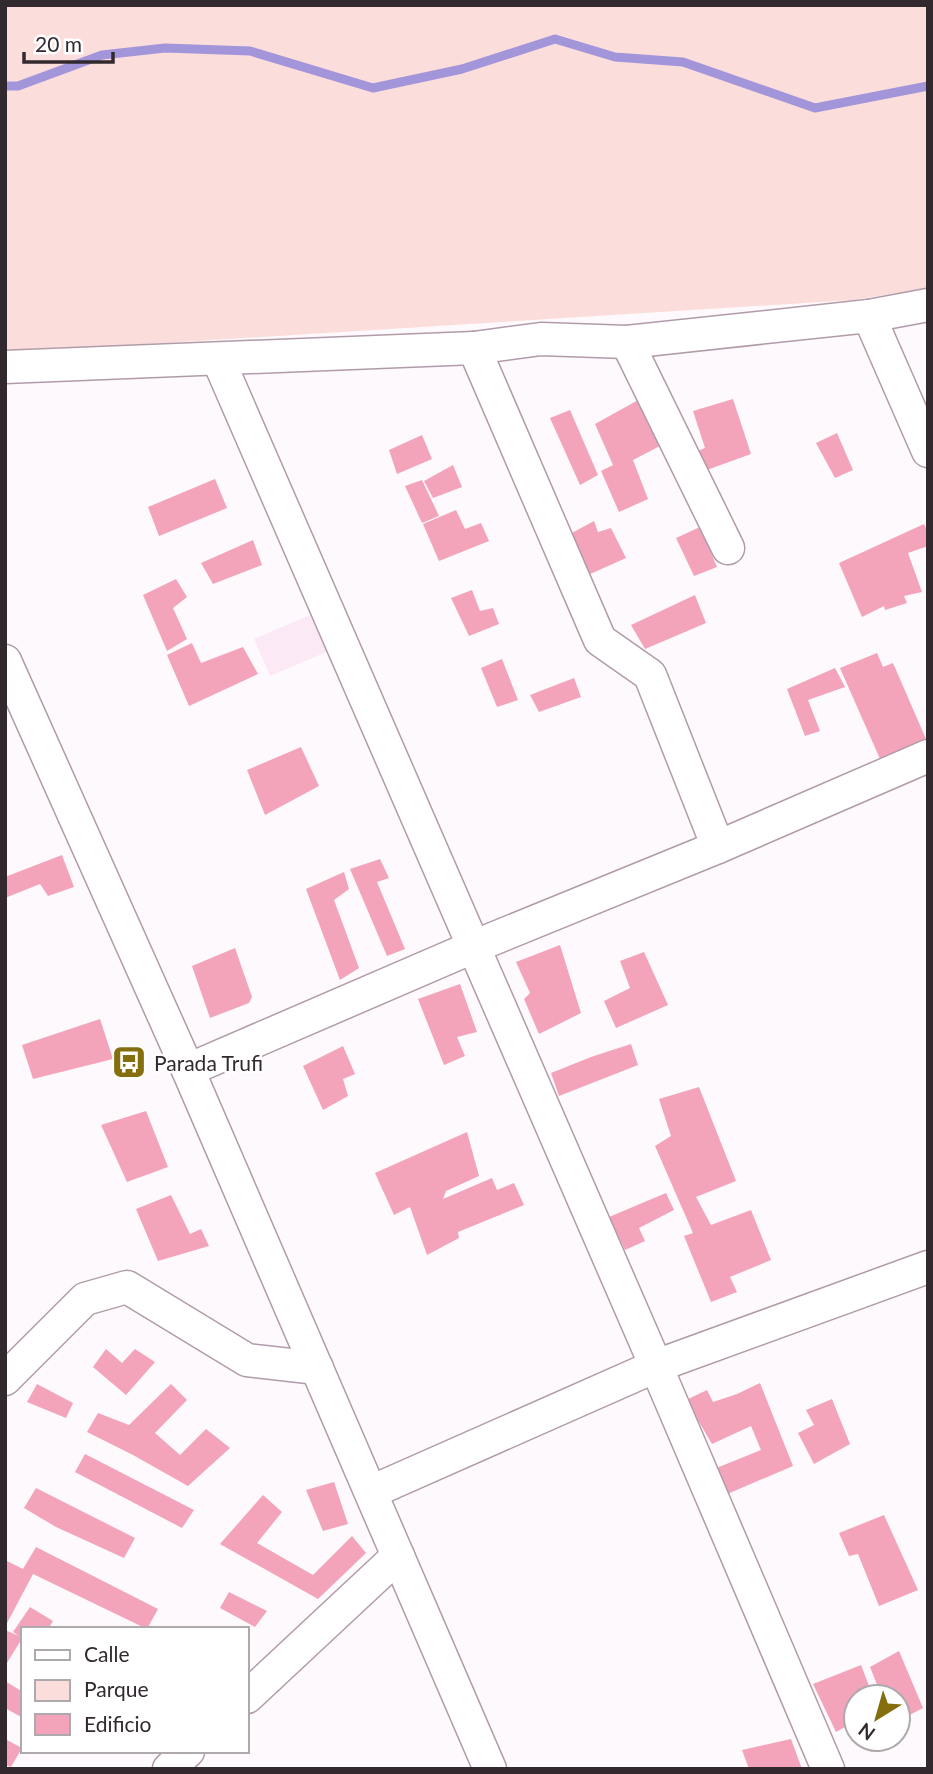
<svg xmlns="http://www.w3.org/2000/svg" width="933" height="1774" font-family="Lato,sans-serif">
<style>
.built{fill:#fbe9f5}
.green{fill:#fbdedb}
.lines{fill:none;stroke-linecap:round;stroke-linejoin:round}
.stream{stroke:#a295d9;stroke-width:9}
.building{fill:#f3a4ba}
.minor-casing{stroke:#b19ba9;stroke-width:35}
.minor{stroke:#fff;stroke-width:32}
.labels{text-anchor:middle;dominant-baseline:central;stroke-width:5;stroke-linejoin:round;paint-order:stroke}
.poi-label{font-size:21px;fill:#32292f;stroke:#fff;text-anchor:start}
</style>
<rect width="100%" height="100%" fill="#fef9fc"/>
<path class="built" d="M 315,613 L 331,650 L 270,676 L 254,639 Z"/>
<path class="green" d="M 5,5 L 928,5 L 928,288 L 853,300 L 5,353 Z"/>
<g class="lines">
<path class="stream" d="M 5,86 L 18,86 L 102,55 L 165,48 L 250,51 L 373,88 L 462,69 L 555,39 L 615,57 L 683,62 L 815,108 L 928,86"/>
</g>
<g class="building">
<path d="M 640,399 L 660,446 L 633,460 L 648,499 L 619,512 L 601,471 L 613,465 L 595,424 Z"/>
<path d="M 733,399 L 751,454 L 704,471 L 695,452 L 705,448 L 693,411 Z"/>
<path d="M 570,410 L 598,475 L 580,485 L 550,418 Z"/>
<path d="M 837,433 L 853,470 L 835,478 L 816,443 Z"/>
<path d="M 422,435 L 432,459 L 397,474 L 389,450 Z"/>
<path d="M 453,465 L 462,487 L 433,498 L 424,481 Z"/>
<path d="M 215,479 L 227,508 L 159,536 L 148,507 Z"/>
<path d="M 422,480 L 439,516 L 422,523 L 405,486 Z"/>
<path d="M 456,510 L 465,529 L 481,523 L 489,541 L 439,561 L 423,524 Z"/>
<path d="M 594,521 L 598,532 L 611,528 L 626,558 L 579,579 L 565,548 L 577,544 L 570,534 Z"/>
<path d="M 924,524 L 928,532 L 928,546 L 908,553 L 922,592 L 904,596 L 907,603 L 885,610 L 884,606 L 862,617 L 839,563 Z"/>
<path d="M 700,527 L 717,567 L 694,576 L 676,538 Z"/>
<path d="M 253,540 L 262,565 L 213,584 L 201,563 Z"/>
<path d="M 176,579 L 187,597 L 173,608 L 187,639 L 167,651 L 143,595 Z"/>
<path d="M 472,590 L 480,611 L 493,608 L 499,624 L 469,636 L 451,598 Z"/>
<path d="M 695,595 L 706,623 L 645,649 L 631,625 Z"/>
<path d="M 192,643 L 201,663 L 243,647 L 258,674 L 189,706 L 167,655 Z"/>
<path d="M 877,653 L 883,667 L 893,663 L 926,739 L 880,759 L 840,668 Z"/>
<path d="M 502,659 L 518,700 L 497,707 L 481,668 Z"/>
<path d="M 835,668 L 845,687 L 808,700 L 820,731 L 805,736 L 787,689 Z"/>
<path d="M 574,678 L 581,697 L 539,712 L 530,695 Z"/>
<path d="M 301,747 L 319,786 L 265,815 L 247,770 Z"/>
<path d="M 62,855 L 74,887 L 48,896 L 40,884 L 5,898 L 5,877 Z"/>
<path d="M 380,859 L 389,878 L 377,882 L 405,949 L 387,956 L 350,869 Z"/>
<path d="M 344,872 L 349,889 L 334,900 L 359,968 L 340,980 L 306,889 Z"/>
<path d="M 560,945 L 581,1013 L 539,1034 L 524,999 L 530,993 L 516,962 Z"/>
<path d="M 235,948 L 252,997 L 249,1003 L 210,1018 L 192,966 Z"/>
<path d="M 644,952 L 668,1005 L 616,1028 L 604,1001 L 630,988 L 620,961 Z"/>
<path d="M 460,984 L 477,1032 L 457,1037 L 465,1056 L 444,1065 L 418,999 Z"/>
<path d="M 100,1019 L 113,1059 L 33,1079 L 22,1045 Z"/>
<path d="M 631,1044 L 638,1065 L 559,1096 L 551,1073 L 591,1057 Z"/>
<path d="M 343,1046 L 355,1074 L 343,1079 L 348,1096 L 323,1110 L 303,1066 Z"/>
<path d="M 699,1087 L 736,1181 L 696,1197 L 711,1225 L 751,1210 L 771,1260 L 730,1277 L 737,1292 L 711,1302 L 684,1236 L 693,1233 L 655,1146 L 671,1136 L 659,1099 Z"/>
<path d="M 146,1111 L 168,1167 L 127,1182 L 101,1125 Z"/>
<path d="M 467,1132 L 479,1176 L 446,1191 L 443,1199 L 492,1178 L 497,1190 L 514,1183 L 524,1205 L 458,1232 L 459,1238 L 427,1255 L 410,1207 L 394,1215 L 375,1173 Z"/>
<path d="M 666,1193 L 674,1210 L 639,1228 L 645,1241 L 625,1250 L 609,1217 Z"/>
<path d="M 171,1195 L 190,1234 L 201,1229 L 209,1246 L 158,1261 L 136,1209 Z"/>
<path d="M 106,1349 L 122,1363 L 135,1349 L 155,1362 L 126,1395 L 93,1367 Z"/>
<path d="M 760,1383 L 793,1466 L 725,1495 L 714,1469 L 761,1450 L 751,1426 L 712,1444 L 686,1400 L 707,1390 L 713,1402 L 737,1394 Z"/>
<path d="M 37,1384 L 73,1403 L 66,1418 L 27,1402 Z"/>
<path d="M 171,1384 L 187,1400 L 155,1433 L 180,1455 L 206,1429 L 230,1448 L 188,1486 L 133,1455 L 87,1432 L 98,1413 L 129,1425 Z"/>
<path d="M 832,1399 L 850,1444 L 814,1464 L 798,1433 L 814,1425 L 806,1410 Z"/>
<path d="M 85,1454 L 194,1510 L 182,1528 L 75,1472 Z"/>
<path d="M 334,1482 L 348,1524 L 323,1531 L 306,1490 Z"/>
<path d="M 36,1488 L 135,1538 L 124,1558 L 56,1527 L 24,1508 Z"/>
<path d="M 263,1495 L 282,1512 L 257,1543 L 313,1575 L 352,1536 L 366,1553 L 318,1599 L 220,1544 Z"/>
<path d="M 884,1515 L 918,1590 L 879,1606 L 858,1554 L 849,1556 L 839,1533 Z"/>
<path d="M 36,1547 L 158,1609 L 147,1629 L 33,1574 L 5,1627 L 5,1560 L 23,1569 Z"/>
<path d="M 229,1592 L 267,1611 L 255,1627 L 220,1608 Z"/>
<path d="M 30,1607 L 53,1621 L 48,1629 L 23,1629 L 23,1637 L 5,1666 L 5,1630 L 19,1636 L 13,1632 Z"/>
<path d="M 899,1651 L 923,1708 L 898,1721 L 898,1697 L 882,1697 L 870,1667 Z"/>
<path d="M 861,1665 L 869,1686 L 849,1699 L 856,1716 L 856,1721 L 836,1732 L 813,1684 Z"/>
<path d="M 5,1681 L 23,1692 L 23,1718 L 5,1708 Z"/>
<path d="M 5,1739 L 22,1748 L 11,1767 L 5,1765 Z"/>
<path d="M 791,1739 L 802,1769 L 749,1769 L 742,1750 Z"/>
</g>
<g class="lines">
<g class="minor-casing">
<g id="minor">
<path d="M 869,316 L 928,451"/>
<path d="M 627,342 L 728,548"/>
<path d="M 474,348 L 600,640 L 650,675 L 718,847"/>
<path d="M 218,359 L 656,1366 L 828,1769"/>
<path d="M 5,367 L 474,348 L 541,339 L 627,342 L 869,316 L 928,305"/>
<path d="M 5,661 L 188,1070 L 490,1769"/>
<path d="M 188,1070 L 473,947 L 718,847 L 928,756"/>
<path d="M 5,1379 L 85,1299 L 127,1287 L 247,1360 L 317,1368"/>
<path d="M 371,1492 L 656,1366 L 928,1267"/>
<path d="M 247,1697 L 398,1556"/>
<path d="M 169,1769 L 188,1751"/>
</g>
</g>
<use href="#minor" class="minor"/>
</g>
<defs>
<g id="bus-square" transform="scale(1.75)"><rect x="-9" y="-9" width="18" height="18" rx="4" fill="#856e0d" stroke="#fff"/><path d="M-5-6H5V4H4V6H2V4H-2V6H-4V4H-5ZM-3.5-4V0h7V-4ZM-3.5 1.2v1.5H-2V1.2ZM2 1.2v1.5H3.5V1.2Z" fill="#fff"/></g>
</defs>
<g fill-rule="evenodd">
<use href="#bus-square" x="129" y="1062"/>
</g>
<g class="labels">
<g class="poi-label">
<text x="154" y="1062">Parada Trufi</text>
</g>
</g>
<rect width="933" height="1774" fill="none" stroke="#32292f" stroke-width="14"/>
<rect x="21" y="1627" width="228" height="126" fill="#ffffff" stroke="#ada9ac" stroke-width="2"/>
<rect x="35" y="1650" width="35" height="10" fill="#ffffff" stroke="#ada9ac" stroke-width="2"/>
<text x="84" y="1662" font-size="21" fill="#32292f">Calle</text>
<rect x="35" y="1680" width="35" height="21" fill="#fbdedb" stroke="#ada9ac" stroke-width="2"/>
<text x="84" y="1697" font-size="21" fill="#32292f">Parque</text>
<rect x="35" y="1714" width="35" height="21" fill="#f3a4ba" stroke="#ada9ac" stroke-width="2"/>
<text x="84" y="1732" font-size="21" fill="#32292f">Edificio</text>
<g transform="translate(877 1718) rotate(217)"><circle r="33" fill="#ffffff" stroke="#ada9ac" stroke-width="2"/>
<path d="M0-5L12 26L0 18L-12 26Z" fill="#856e0d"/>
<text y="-10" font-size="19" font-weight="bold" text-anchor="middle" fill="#32292f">N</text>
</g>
<path d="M24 52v10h89v-10" fill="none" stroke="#32292f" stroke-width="3.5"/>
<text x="35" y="52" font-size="21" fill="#32292f" stroke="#ffffff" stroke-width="5" paint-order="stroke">20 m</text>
</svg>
